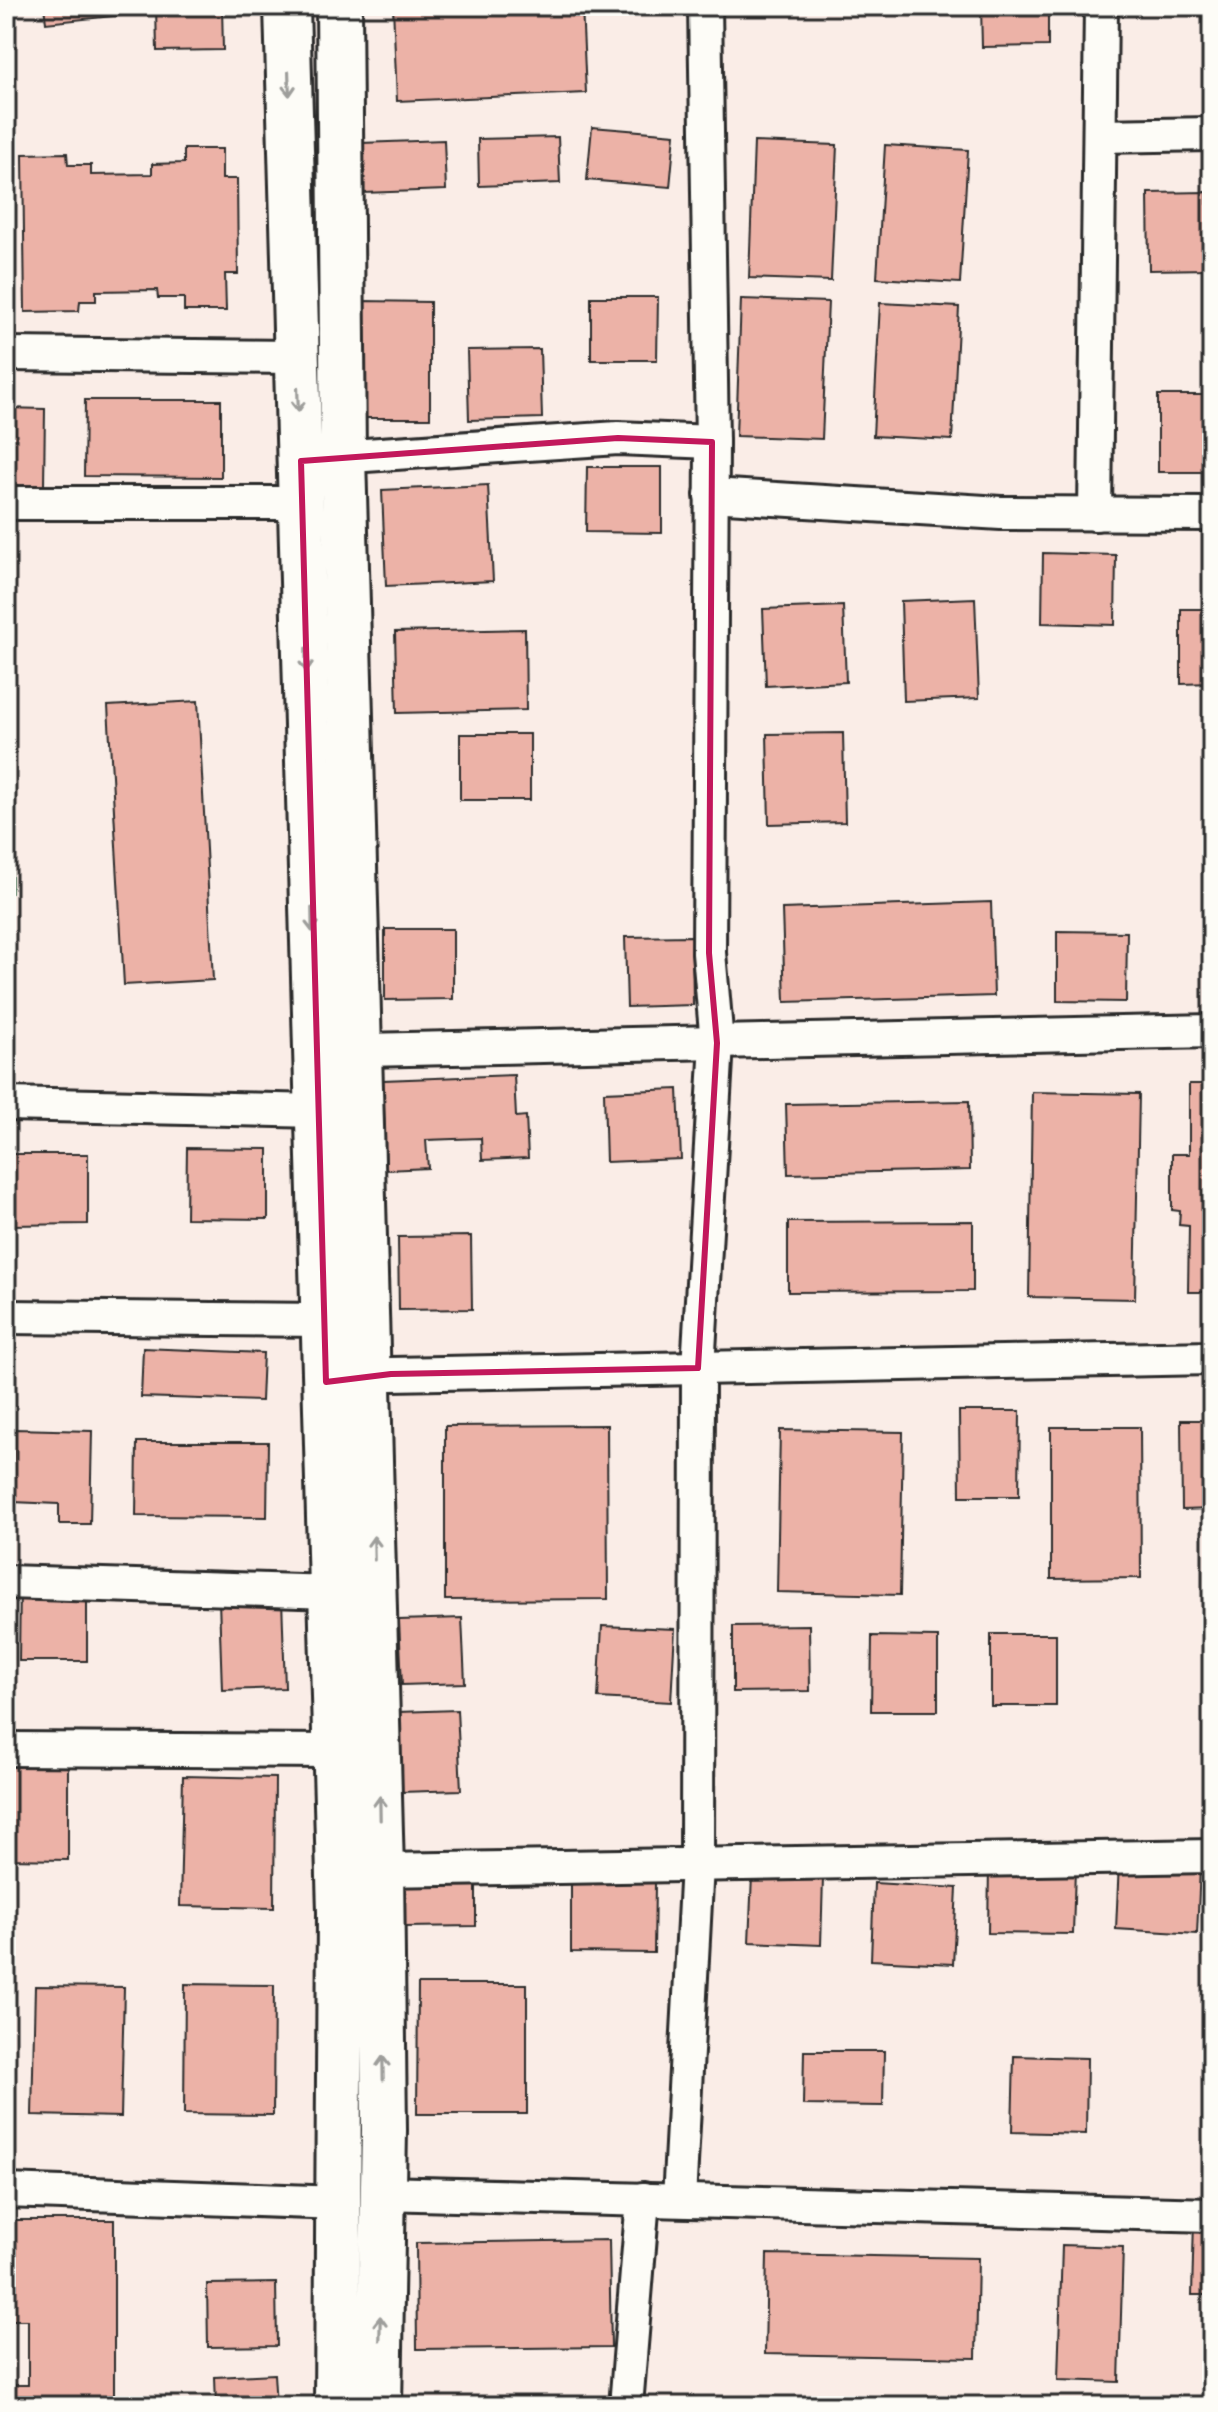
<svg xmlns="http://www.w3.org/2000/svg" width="1218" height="2412" font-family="'Balsamiq Sans',sans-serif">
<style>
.green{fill:#a2e7b3;stroke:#66896f;stroke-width:2}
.building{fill:#ecb2a7;stroke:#2b2b2b;stroke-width:2}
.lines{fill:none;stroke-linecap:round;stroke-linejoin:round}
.minor-casing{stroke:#2b2b2b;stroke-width:38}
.secondary-casing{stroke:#2b2b2b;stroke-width:50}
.minor{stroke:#fdfcf7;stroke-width:32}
.secondary{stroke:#fdfcf7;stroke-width:44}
.oneway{stroke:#9e9e9b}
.marked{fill:none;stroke:#c2185b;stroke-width:6;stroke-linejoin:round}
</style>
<rect width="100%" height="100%" fill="#faede7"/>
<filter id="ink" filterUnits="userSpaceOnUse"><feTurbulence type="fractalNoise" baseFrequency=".0125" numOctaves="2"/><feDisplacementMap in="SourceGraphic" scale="16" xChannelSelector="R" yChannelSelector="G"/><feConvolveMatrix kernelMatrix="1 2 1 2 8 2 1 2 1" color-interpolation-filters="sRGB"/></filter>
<g filter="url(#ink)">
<rect class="green" x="6" y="764" width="6" height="129"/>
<g class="building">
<path d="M 44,6 L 121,6 L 122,15 L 46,23 Z"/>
<path d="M 156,6 L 222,6 L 223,50 L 157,51 Z"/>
<path d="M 393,6 L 582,6 L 586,93 L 397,101 Z"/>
<path d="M 981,6 L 1048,6 L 1048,46 L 982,47 Z"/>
<path d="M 592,127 L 675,134 L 670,187 L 587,180 Z"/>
<path d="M 558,137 L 560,183 L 479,186 L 478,139 Z"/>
<path d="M 444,140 L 446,190 L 363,193 L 361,143 Z"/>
<path d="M 754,142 L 837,145 L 831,281 L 749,278 Z"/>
<path d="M 885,145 L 968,150 L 960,283 L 877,278 Z"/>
<path d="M 184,149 L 222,149 L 222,179 L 237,179 L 238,274 L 225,274 L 226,311 L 184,311 L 184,298 L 158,298 L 157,290 L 96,291 L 96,301 L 80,301 L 79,311 L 25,312 L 23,154 L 67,153 L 68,165 L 91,165 L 91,175 L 152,174 L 152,164 L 184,163 Z"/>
<path d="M 1207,192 L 1209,269 L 1149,270 L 1148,193 Z"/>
<path d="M 591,297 L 658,297 L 657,360 L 591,360 Z"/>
<path d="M 741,299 L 828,302 L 822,439 L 736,436 Z"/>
<path d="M 362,301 L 430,302 L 430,418 L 362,418 Z"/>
<path d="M 880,303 L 959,307 L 952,440 L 873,436 Z"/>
<path d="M 540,349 L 542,418 L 469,420 L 467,350 Z"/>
<rect x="1158" y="395" width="54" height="77"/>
<path d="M 85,400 L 221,400 L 221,477 L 84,476 Z"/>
<path d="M 6,408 L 45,409 L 44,486 L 6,485 Z"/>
<path d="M 587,467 L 662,467 L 662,533 L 586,532 Z"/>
<path d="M 488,485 L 493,581 L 386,586 L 382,490 Z"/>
<path d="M 1043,553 L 1116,555 L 1115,625 L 1042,623 Z"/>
<path d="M 975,598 L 979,698 L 904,701 L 901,601 Z"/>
<path d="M 843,606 L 846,682 L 766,686 L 763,609 Z"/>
<path d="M 1181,609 L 1212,609 L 1212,683 L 1181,684 Z"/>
<path d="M 525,629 L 526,710 L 397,713 L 395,632 Z"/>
<path d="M 198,701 L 213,980 L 124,985 L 108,706 Z"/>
<path d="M 843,733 L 845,822 L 769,824 L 767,734 Z"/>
<rect x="460" y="734" width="70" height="66"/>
<path d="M 991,902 L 994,996 L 785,1002 L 782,909 Z"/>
<path d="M 385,929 L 453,929 L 453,999 L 385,1000 Z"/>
<path d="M 1057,931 L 1127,932 L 1126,1002 L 1057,1001 Z"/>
<path d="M 692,936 L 693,1005 L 627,1007 L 625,937 Z"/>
<path d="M 514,1075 L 516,1117 L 526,1116 L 528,1158 L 482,1160 L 481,1138 L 426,1140 L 428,1168 L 386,1170 L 383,1080 Z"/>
<path d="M 1189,1084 L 1212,1084 L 1212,1292 L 1188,1292 L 1189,1226 L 1179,1225 L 1180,1211 L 1172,1210 L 1172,1154 L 1189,1154 Z"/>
<path d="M 678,1089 L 681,1159 L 606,1162 L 604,1092 Z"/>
<path d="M 1032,1092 L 1139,1094 L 1135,1299 L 1029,1297 Z"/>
<path d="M 969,1101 L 970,1170 L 788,1174 L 786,1104 Z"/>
<path d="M 187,1148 L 268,1149 L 268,1219 L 186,1218 Z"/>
<path d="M 8,1154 L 88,1154 L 88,1224 L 8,1225 Z"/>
<path d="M 973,1221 L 973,1291 L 788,1292 L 788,1222 Z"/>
<path d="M 471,1236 L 472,1309 L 399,1310 L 398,1237 Z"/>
<path d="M 143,1348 L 263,1353 L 261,1401 L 141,1397 Z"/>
<path d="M 959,1411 L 1020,1411 L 1019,1496 L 960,1496 Z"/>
<path d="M 1181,1420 L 1212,1420 L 1212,1509 L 1182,1510 Z"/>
<path d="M 607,1425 L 608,1599 L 445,1600 L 445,1426 Z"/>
<path d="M 1051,1427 L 1140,1427 L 1141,1578 L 1051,1579 Z"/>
<path d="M 14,1429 L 92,1431 L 90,1524 L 59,1524 L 59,1504 L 13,1502 Z"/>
<path d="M 780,1430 L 903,1432 L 900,1595 L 777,1592 Z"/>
<path d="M 137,1442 L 268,1442 L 267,1517 L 136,1516 Z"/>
<path d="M 20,1586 L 87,1586 L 87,1661 L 19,1661 Z"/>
<path d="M 282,1599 L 285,1688 L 222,1690 L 219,1600 Z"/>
<path d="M 462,1618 L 465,1683 L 402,1685 L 399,1620 Z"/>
<path d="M 809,1625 L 810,1691 L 733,1692 L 733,1626 Z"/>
<path d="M 602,1626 L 675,1629 L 671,1702 L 598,1698 Z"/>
<rect x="991" y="1634" width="65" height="72"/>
<path d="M 872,1636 L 938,1637 L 938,1711 L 871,1711 Z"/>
<path d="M 457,1710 L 461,1790 L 401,1792 L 398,1712 Z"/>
<path d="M 6,1766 L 68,1766 L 68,1860 L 6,1859 Z"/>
<path d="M 183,1776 L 275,1778 L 274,1908 L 180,1906 Z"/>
<path d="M 1119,1862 L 1200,1867 L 1197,1934 L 1116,1929 Z"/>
<path d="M 989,1866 L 1075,1868 L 1073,1934 L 988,1933 Z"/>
<path d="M 476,1876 L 476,1926 L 405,1927 L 404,1877 Z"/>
<path d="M 752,1876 L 823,1878 L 821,1945 L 749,1942 Z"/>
<path d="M 571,1882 L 655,1883 L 654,1953 L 571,1952 Z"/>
<path d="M 874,1883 L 957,1888 L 953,1964 L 871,1960 Z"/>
<path d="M 185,1984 L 274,1985 L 273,2115 L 184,2114 Z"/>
<path d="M 418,1984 L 527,1984 L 527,2114 L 417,2114 Z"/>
<path d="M 35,1986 L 124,1987 L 121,2117 L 32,2115 Z"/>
<path d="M 804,2051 L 884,2051 L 883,2106 L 803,2105 Z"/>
<path d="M 1014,2056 L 1087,2058 L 1086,2134 L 1012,2132 Z"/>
<path d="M 6,2220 L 114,2220 L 114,2406 L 6,2406 L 6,2385 L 28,2385 L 28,2320 L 6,2320 Z"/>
<path d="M 1194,2221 L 1212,2222 L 1212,2295 L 1192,2295 Z"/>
<path d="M 609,2240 L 611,2347 L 417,2349 L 416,2243 Z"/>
<path d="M 1062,2245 L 1123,2247 L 1119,2382 L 1058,2380 Z"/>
<path d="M 767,2254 L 978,2258 L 976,2358 L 765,2354 Z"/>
<path d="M 276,2283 L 277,2346 L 208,2347 L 207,2284 Z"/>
<path d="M 274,2374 L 276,2406 L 216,2406 L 215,2377 Z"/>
</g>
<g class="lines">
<g class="minor-casing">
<g id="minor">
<path d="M 1100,136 L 1212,134"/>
<path d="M 6,354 L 297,357"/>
<path d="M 321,458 L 618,438 L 712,442"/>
<path d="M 711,495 L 1001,513 L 1212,514"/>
<path d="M 6,503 L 302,503"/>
<path d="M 1095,514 L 1101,6"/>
<path d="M 340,1056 L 365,1050 L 1212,1031"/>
<path d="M 6,1104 L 318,1111"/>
<path d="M 6,1317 L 325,1320"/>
<path d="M 348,1381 L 391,1374 L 1212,1358"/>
<path d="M 6,1582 L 332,1592"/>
<path d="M 6,1749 L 336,1751"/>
<path d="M 381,1870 L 1212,1856"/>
<path d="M 6,2191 L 339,2203"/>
<path d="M 382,2193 L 1212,2215"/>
<path d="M 679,2200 L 697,1865 L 698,1368 L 717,1043 L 709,953 L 712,442 L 705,6"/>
<path d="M 626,2406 L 643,2199"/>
</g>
</g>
<g class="secondary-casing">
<g id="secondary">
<path d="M 287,6 L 340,1912 L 337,2406"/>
<path d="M 339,6 L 343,456 L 381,1870 L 384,2130 L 379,2406"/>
</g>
</g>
<use href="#minor" class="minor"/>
<use href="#secondary" class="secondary"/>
</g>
<defs><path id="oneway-shaft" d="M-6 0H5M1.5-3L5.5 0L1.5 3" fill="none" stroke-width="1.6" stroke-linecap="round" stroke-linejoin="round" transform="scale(2)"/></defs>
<g class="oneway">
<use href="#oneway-shaft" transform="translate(289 84) rotate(88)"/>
<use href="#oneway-shaft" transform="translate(298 400) rotate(88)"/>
<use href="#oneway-shaft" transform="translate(306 660) rotate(89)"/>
<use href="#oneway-shaft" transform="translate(312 920) rotate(89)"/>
<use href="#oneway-shaft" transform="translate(374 1548) rotate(-91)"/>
<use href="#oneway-shaft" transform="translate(380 1808) rotate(-91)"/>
<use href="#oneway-shaft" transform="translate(383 2068) rotate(-91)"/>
<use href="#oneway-shaft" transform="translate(380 2328) rotate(-89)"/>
</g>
</g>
<path class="marked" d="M 618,438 L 712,442 L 709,953 L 717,1043 L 698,1368 L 391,1374 L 326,1382 L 301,461 Z"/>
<rect width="1218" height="2412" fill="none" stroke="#fdfcf7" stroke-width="32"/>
<rect x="16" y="16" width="1186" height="2380" fill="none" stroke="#2b2b2b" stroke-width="3" filter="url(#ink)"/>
</svg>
